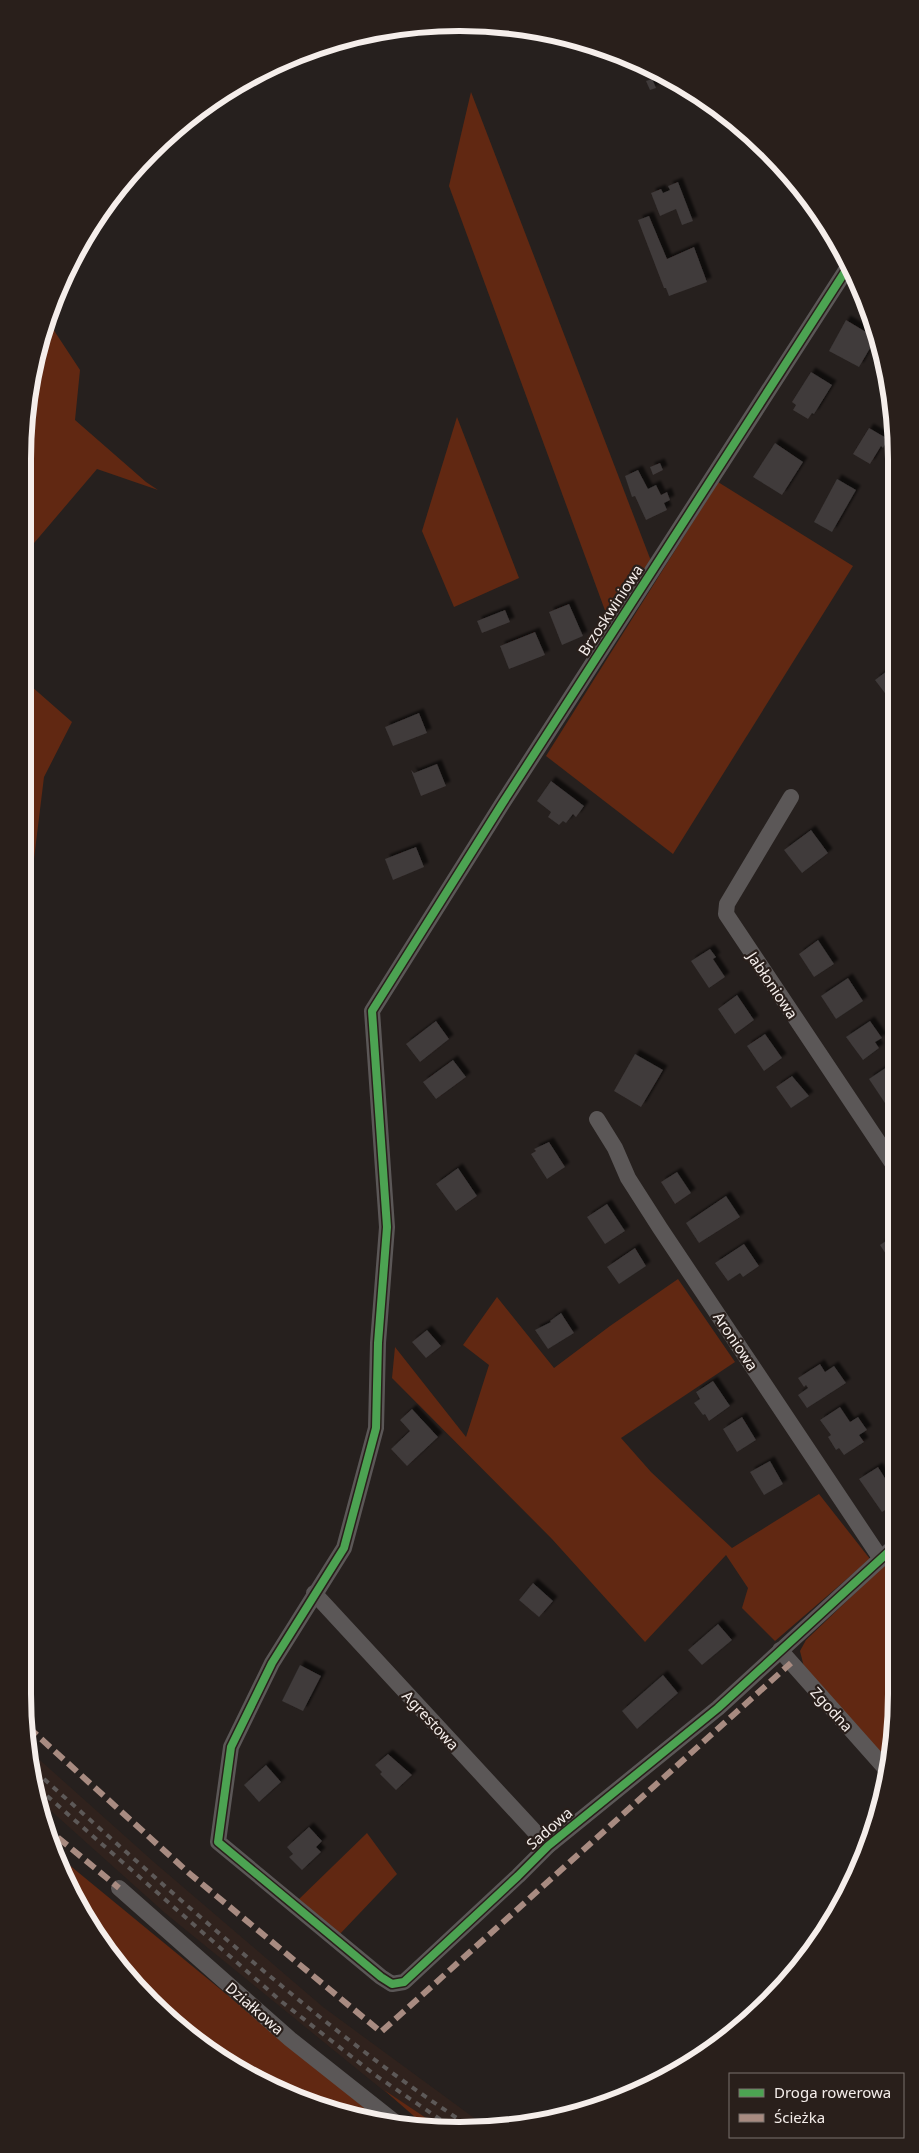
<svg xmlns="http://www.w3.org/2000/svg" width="919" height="2153" font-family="'Noto Sans',sans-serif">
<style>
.built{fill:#30221d}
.green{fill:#612812}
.building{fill:#3f3a3a;filter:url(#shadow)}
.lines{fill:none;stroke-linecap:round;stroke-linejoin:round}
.street{stroke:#5b5757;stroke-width:16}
.rail{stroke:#5d5958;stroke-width:4;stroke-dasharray:6 6;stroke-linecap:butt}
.quiet{stroke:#a88b81;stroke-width:6;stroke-dasharray:12 6;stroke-linecap:butt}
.cycleway-casing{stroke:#291f1b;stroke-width:11}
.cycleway{stroke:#4ca352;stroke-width:8}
.labels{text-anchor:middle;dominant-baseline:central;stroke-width:4.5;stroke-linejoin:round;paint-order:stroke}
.street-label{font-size:15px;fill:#f5eeeb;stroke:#291f1b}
.rim{fill:none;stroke:#f5eeeb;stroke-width:6}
</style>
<defs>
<filter id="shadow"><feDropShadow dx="4.5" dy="-4.5" stdDeviation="1" flood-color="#0009"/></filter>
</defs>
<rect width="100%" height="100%" fill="#26201e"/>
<path class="built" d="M 32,1753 L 155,1863 L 323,2007 L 485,2126 L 435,2124 L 384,2091 L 165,1913 L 40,1801 Z"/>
<g class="green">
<path d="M 471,92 L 651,561 L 610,624 L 449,186 Z"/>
<path d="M 47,316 L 55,332 L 80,370 L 75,420 L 146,482 L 158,490 L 97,469 L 23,556 L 23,459 Z"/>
<path d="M 457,417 L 519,578 L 454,607 L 422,531 Z"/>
<path d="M 718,482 L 853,566 L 673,854 L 546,756 Z"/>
<path d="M 23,679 L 72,722 L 44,777 L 27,916 L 23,937 Z"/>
<path d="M 678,1279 L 735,1362 L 621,1438 L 651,1472 L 732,1548 L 819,1494 L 870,1559 L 775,1641 L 742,1608 L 748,1588 L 726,1555 L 645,1642 L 552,1539 L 392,1378 L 395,1347 L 466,1437 L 489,1365 L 463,1345 L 497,1297 L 554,1368 L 610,1326 Z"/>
<path d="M 896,1554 L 896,1693 L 886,1759 L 804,1667 L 800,1651 L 806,1640 Z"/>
<path d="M 367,1833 L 397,1874 L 338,1936 L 295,1903 Z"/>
<path d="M 54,1852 L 79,1873 L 382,2122 L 375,2122 L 241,2072 L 131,1981 L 81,1912 Z"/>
<path d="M 384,2090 L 435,2124 L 423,2124 Z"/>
</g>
<g class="building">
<path d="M 652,79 L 656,88 L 650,90 L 646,81 Z"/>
<path d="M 678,182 L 693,221 L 682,225 L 676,209 L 660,216 L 651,193 L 661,189 L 663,193 L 670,190 L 668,186 Z"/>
<path d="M 649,216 L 667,259 L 694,247 L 707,282 L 669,296 L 666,288 L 664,288 L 638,220 Z"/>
<path d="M 846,320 L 876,338 L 859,367 L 829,351 Z"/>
<path d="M 811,372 L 832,385 L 814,414 L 812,413 L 808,419 L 793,410 L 796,405 L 792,402 Z"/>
<path d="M 869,428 L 888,439 L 883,448 L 881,446 L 870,464 L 853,454 Z"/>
<path d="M 775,443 L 803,462 L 782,495 L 753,477 Z"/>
<path d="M 660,463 L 663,470 L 653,475 L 650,467 Z"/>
<path d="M 638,470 L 648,489 L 656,485 L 661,495 L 667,492 L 670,500 L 664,503 L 667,510 L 646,520 L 635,496 L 632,497 L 625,476 Z"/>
<path d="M 837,479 L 856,490 L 832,532 L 814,522 Z"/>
<path d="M 569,604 L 583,636 L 562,645 L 549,612 Z"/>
<path d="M 505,610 L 510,622 L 482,633 L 477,621 Z"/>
<path d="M 535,632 L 545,655 L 509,669 L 500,646 Z"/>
<path d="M 891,668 L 894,671 L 894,699 L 891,701 L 875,680 Z"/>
<path d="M 419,713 L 427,733 L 393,746 L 385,727 Z"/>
<path d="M 437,764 L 446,786 L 421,796 L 411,770 L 414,773 Z"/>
<path d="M 551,781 L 584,806 L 576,817 L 573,814 L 566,823 L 563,821 L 559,825 L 548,817 L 551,812 L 537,801 Z"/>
<path d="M 811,830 L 828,853 L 802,873 L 784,850 Z"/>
<path d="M 416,847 L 424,867 L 393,880 L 385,859 Z"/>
<path d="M 818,940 L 834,964 L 814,977 L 799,954 Z"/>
<path d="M 710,949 L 716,957 L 713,959 L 725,977 L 709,988 L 691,961 Z"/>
<path d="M 848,978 L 863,1001 L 836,1019 L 821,996 Z"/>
<path d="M 737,995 L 754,1020 L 735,1034 L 718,1009 Z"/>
<path d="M 436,1021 L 449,1039 L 420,1062 L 406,1044 Z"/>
<path d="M 870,1021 L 882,1038 L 875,1042 L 879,1048 L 863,1060 L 846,1037 Z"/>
<path d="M 765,1034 L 782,1058 L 764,1071 L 747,1046 Z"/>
<path d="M 635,1054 L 663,1070 L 641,1107 L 614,1091 Z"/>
<path d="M 453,1060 L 466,1077 L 436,1099 L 423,1082 Z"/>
<path d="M 887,1067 L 895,1078 L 895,1096 L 885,1103 L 869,1079 Z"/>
<path d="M 792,1076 L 809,1096 L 791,1108 L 776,1087 Z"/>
<path d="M 549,1142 L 565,1167 L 547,1179 L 531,1154 L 536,1151 L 534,1149 Z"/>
<path d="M 458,1168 L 477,1196 L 456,1211 L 436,1184 Z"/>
<path d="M 677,1172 L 691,1193 L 675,1204 L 661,1182 Z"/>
<path d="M 726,1196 L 740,1217 L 699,1243 L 686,1223 Z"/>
<path d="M 607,1204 L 625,1231 L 605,1244 L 587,1217 Z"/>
<path d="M 895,1235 L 895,1268 L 880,1245 Z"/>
<path d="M 744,1244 L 759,1266 L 743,1277 L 740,1273 L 728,1281 L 715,1263 Z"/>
<path d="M 635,1248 L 646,1266 L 619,1284 L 607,1267 Z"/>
<path d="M 561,1313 L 574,1333 L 548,1349 L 535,1330 L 551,1322 L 550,1321 Z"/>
<path d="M 427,1330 L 441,1346 L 426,1358 L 412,1342 Z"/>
<path d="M 820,1364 L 825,1372 L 834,1366 L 846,1383 L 807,1408 L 798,1395 L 808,1388 L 806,1385 L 804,1387 L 798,1378 Z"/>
<path d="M 713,1381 L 730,1406 L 709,1421 L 705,1414 L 703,1415 L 694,1403 L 700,1399 L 696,1392 Z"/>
<path d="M 840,1407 L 850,1422 L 858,1417 L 867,1430 L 859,1435 L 864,1442 L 844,1455 L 839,1448 L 836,1450 L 828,1437 L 831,1435 L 820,1420 Z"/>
<path d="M 412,1409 L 438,1437 L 407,1466 L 391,1449 L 410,1431 L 400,1420 Z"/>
<path d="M 742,1417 L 756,1440 L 737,1452 L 723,1429 Z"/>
<path d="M 770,1461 L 783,1484 L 764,1495 L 750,1472 Z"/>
<path d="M 878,1467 L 896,1496 L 896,1503 L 882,1512 L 859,1479 Z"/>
<path d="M 533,1583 L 553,1601 L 539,1617 L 519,1600 Z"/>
<path d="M 718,1624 L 732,1640 L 702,1665 L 688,1650 Z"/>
<path d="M 300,1665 L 321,1676 L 303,1711 L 282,1701 Z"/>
<path d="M 663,1675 L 678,1693 L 637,1729 L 622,1711 Z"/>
<path d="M 388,1754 L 412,1775 L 396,1790 L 380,1774 L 382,1772 L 375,1765 Z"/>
<path d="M 266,1765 L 281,1782 L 259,1802 L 244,1785 Z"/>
<path d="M 309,1827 L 322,1841 L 316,1847 L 321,1852 L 302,1870 L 289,1857 L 293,1854 L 287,1847 Z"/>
</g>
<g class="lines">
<g class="street">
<path d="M 848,267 L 502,804 L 372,1011 L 387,1227 L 378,1343 L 376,1428 L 344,1548 L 272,1663 L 231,1747 L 218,1842 L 381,1977 L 392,1984 L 404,1982 L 518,1876 L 548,1846 L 718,1708 L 896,1545"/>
<path d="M 791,797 L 727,904 L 726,914 L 895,1167"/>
<path d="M 597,1119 L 615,1148 L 628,1178 L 660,1228 L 881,1559"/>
<path d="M 314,1593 L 548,1846"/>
<path d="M 780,1650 L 884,1767"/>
<path d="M 119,1888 L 290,2039 L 396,2123"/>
</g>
<g class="rail">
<path d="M 35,1771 C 149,1872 262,1975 383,2066 C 411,2087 439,2106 467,2125"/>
<path d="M 38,1788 L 282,2002 L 375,2075 L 447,2124"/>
</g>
<g class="quiet">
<path d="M 28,1727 L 190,1874 L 381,2032 L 791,1663"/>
<path d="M 44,1826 L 119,1888"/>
</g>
<g class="cycleway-casing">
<path id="cycleway" d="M 848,267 L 502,804 L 372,1011 L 387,1227 L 378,1343 L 376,1428 L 344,1548 L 272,1663 L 231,1747 L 218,1842 L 381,1977 L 392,1984 L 404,1982 L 518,1876 L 548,1846 L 718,1708 L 896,1545"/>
</g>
<use href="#cycleway" class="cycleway"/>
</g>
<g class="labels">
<g class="street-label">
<text transform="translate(610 610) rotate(-57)">Brzoskwiniowa</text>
<text transform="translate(773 985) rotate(56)">Jabłoniowa</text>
<text transform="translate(736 1341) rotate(56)">Aroniowa</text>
<text transform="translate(832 1709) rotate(48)">Zgodna</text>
<text transform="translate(431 1720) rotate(47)">Agrestowa</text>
<text transform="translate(549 1828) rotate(-41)">Sadowa</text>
<text transform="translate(255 2008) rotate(41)">Działkowa</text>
</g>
</g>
<path d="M0 0H919V2153H0ZM459 31H460A428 428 0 0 1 888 459V1694A428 428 0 0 1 460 2122H459A428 428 0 0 1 31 1694V459A428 428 0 0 1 459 31Z" fill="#291f1b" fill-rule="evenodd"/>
<path class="rim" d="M459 31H460A428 428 0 0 1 888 459V1694A428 428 0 0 1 460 2122H459A428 428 0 0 1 31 1694V459A428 428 0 0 1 459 31Z"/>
<rect x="729" y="2073" width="175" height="65" fill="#291f1b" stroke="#7b726e"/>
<rect x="739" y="2089" width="25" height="8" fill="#4ca352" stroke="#7b726e"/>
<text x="774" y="2098" font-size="15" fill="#f5eeeb">Droga rowerowa</text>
<rect x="739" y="2114" width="25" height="8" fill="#a88b81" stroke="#7b726e"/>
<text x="774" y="2123" font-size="15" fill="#f5eeeb">Ścieżka</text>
</svg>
